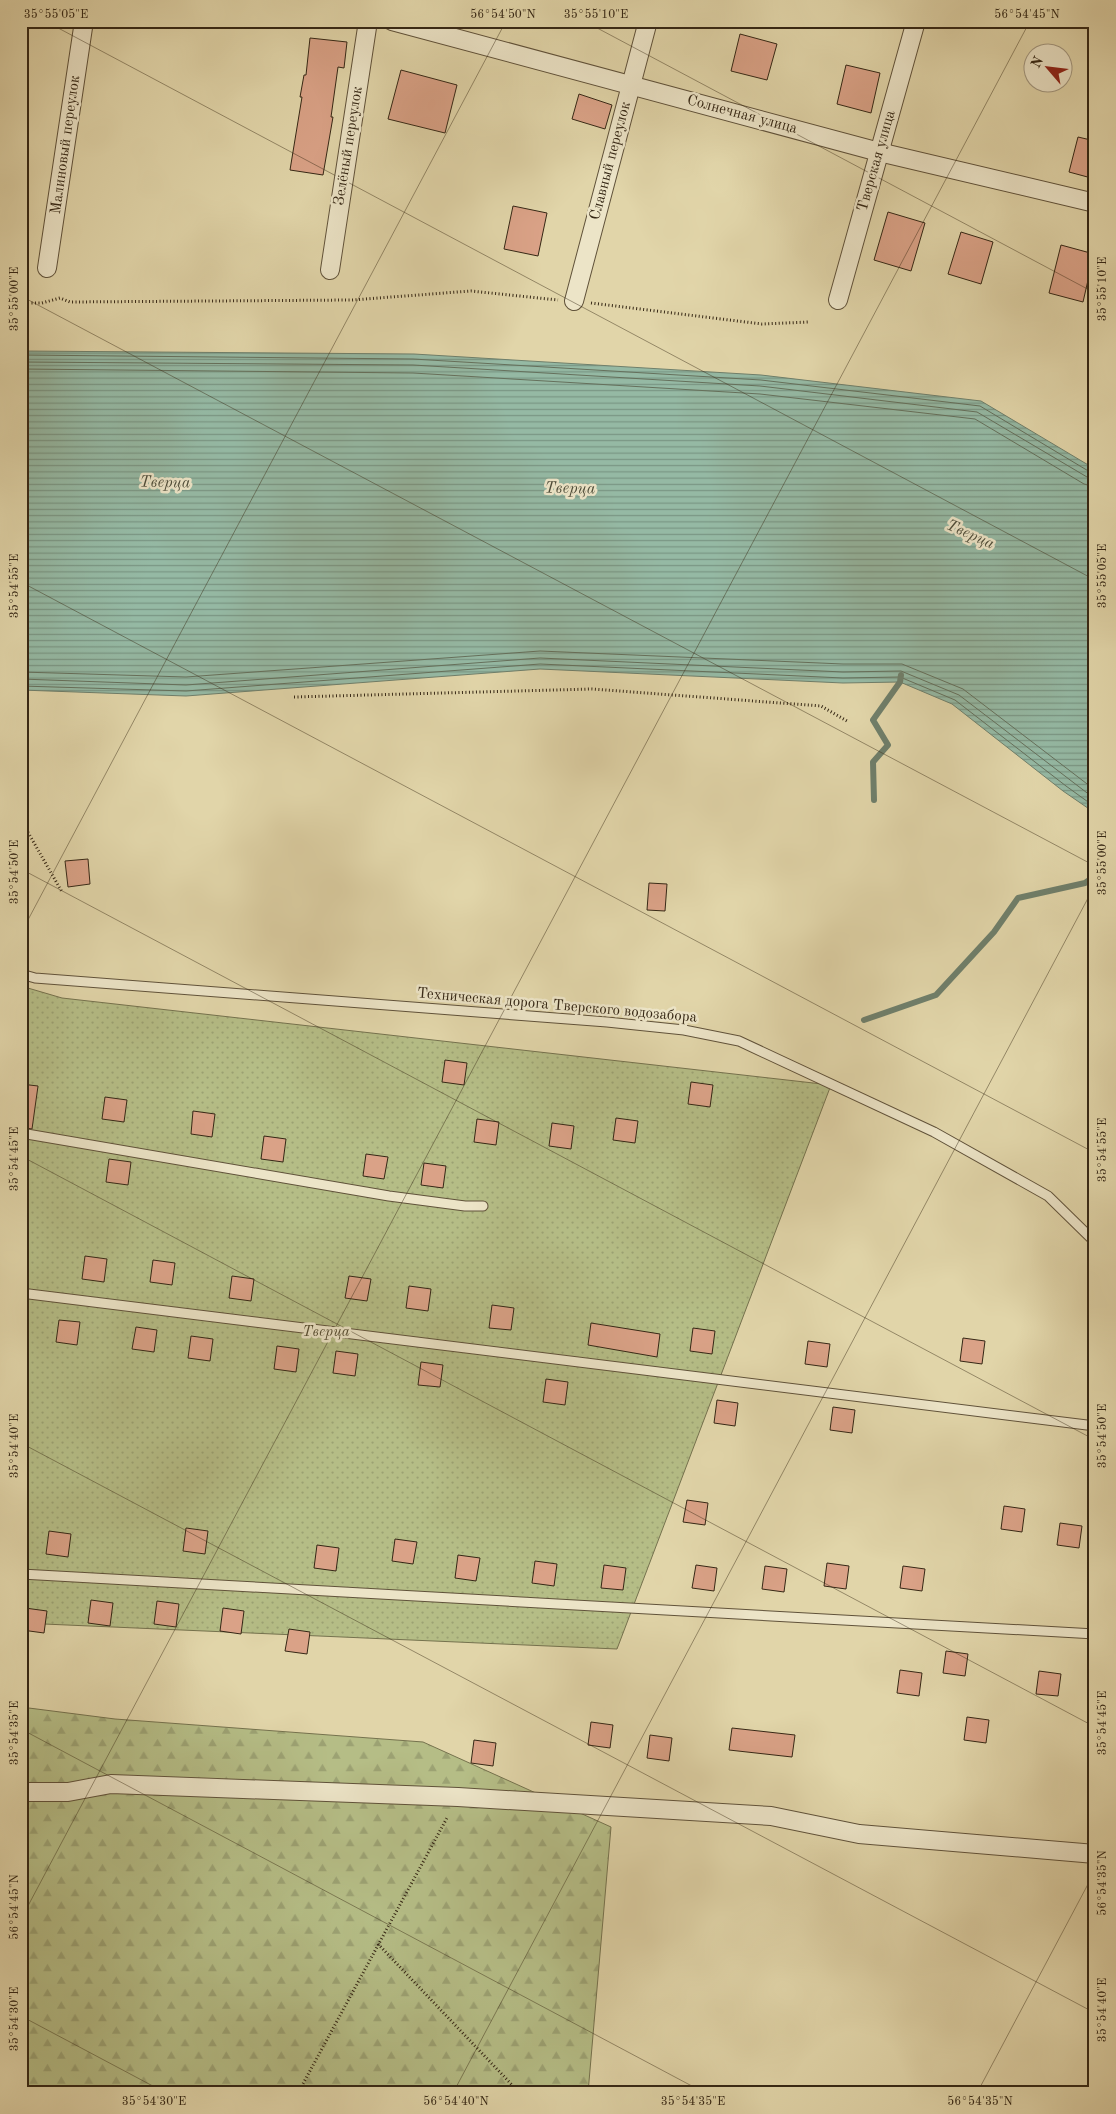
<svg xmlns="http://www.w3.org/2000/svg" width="1116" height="2114" font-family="'Old Standard TT',serif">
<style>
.forest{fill:url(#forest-firs);stroke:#75724e}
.garden{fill:url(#garden-dots);stroke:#75724e}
.water{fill:url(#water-rules);stroke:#6f7f6b}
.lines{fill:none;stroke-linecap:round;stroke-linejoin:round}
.shore{stroke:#65705c;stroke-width:1}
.stream{stroke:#6f7f6b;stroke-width:6}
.building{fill:#daa287;stroke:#352715}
.service-casing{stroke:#60523a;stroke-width:11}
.minor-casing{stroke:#60523a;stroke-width:20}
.path{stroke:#352715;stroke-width:3;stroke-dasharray:1 2.5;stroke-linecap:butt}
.service{stroke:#ece4c7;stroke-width:9}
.minor{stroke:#ece4c7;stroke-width:18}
.ticks{fill:none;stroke:#352715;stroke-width:1;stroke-opacity:0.45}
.labels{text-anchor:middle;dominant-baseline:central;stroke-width:5;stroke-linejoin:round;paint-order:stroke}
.street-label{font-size:15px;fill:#352715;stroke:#ece4c7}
.park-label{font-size:15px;font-style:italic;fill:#554c31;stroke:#ece4c7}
.water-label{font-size:16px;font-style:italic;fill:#4d4c39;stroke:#ece4c7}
.neatline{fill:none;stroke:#352715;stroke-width:2}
.ticks-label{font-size:12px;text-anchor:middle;fill:#352715}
</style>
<defs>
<pattern id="forest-firs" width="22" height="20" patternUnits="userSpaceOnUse" patternTransform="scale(1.25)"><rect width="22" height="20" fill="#b5bd86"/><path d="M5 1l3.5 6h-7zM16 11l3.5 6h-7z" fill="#9ca273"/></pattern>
<pattern id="garden-dots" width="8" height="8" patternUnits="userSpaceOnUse" patternTransform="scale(1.25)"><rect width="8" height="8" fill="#b5bd86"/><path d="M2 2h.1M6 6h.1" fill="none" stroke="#9ca273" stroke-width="1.8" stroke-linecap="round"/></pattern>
<pattern id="water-rules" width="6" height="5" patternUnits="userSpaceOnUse" patternTransform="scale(1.25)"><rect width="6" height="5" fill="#95b9a4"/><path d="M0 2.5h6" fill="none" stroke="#7a9684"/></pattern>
</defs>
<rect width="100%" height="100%" fill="#e1d5a9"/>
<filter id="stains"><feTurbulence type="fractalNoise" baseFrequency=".004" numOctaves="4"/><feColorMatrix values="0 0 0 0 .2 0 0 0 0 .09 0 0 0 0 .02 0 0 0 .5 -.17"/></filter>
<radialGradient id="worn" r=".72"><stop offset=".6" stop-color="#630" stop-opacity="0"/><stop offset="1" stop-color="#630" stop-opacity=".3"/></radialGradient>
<path class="forest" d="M 21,1707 L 115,1719 L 423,1742 L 611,1827 L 588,2093 L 21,2093 Z"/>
<path class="garden" d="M 21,986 L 62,998 L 831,1085 L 617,1649 L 21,1623 Z"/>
<path class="water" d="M 21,351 L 414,354 L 761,375 L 981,401 L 1095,469 L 1095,813 L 1063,791 L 952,704 L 900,682 L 843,683 L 540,669 L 186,696 L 21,690 Z"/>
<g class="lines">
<g class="shore">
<path d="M 21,355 L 413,359 L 761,380 L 980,406 L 1090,472 L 1095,473"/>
<path d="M 21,362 L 413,365 L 760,386 L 977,412 L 1087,477 L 1095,479"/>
<path d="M 21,369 L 413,373 L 760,394 L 975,419 L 1084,484 L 1095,487"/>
<path d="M 21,672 L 186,677 L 540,651 L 843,664 L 902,664 L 963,689 L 1095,790"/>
<path d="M 21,679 L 186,685 L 540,658 L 843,672 L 901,671 L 959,695 L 1095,799"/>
<path d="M 21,686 L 186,691 L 540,664 L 843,678 L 900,677 L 955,700 L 1066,786 L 1095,807"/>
</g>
<g class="stream">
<path d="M 874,800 L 873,762 L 888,745 L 873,720 L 900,682 L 901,675"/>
<path d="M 864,1020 L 936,995 L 994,932 L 1018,898 L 1085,883 L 1095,876"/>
</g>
</g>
<g class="building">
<path d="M 740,34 L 777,44 L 767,80 L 731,71 Z"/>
<path d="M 310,38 L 347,42 L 344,68 L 338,67 L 331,117 L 333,117 L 323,175 L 290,170 L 302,97 L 300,97 L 304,75 L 306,75 Z"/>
<path d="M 846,65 L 880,73 L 871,113 L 837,104 Z"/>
<path d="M 401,70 L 457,85 L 445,133 L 388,119 Z"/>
<path d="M 579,94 L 612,105 L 605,129 L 572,119 Z"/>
<path d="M 1078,137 L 1095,141 L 1095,179 L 1069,172 Z"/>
<path d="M 513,206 L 547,213 L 538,256 L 504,249 Z"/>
<path d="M 888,212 L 925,223 L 911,271 L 874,260 Z"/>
<path d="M 961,232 L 993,242 L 981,284 L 948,274 Z"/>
<path d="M 1061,245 L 1094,254 L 1083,302 L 1049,293 Z"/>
<path d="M 88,859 L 90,884 L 68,887 L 65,861 Z"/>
<path d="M 649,883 L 667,884 L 665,911 L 647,910 Z"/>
<path d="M 445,1060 L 467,1063 L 464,1085 L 442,1082 Z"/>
<path d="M 691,1082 L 713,1085 L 710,1107 L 688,1104 Z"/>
<path d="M 21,1084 L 38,1086 L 32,1129 L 21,1127 Z"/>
<path d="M 105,1097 L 127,1100 L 124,1122 L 102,1119 Z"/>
<path d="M 193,1111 L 215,1114 L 212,1137 L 191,1134 Z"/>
<path d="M 616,1118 L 638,1121 L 635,1143 L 613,1140 Z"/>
<path d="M 477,1119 L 499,1122 L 496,1145 L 474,1142 Z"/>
<path d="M 552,1123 L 574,1126 L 571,1149 L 549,1146 Z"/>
<path d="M 264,1136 L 286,1139 L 283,1162 L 261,1159 Z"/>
<path d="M 366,1154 L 388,1157 L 384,1179 L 363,1176 Z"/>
<path d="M 109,1159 L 131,1162 L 128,1185 L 106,1182 Z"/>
<path d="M 424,1163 L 446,1166 L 443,1188 L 421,1185 Z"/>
<path d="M 85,1256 L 107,1259 L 104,1282 L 82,1279 Z"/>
<path d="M 153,1260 L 175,1263 L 172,1285 L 150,1282 Z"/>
<path d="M 232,1276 L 254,1279 L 251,1301 L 229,1298 Z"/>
<path d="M 349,1276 L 371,1279 L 367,1301 L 345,1298 Z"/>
<path d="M 409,1286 L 431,1289 L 428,1311 L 406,1308 Z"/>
<path d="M 492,1305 L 514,1308 L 511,1330 L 489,1328 Z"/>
<path d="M 59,1320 L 80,1322 L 77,1345 L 56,1342 Z"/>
<path d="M 591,1323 L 660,1334 L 657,1357 L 588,1345 Z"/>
<path d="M 136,1327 L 157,1330 L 154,1352 L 132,1349 Z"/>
<path d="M 693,1328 L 715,1331 L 712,1354 L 690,1351 Z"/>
<path d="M 191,1336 L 213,1339 L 210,1361 L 188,1358 Z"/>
<path d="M 963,1338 L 985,1341 L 982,1364 L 960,1361 Z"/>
<path d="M 808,1341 L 830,1344 L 827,1367 L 805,1364 Z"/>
<path d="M 277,1346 L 299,1349 L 296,1372 L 274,1369 Z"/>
<path d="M 336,1351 L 358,1354 L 355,1376 L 333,1373 Z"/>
<path d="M 421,1362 L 443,1365 L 440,1387 L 418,1385 Z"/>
<path d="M 546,1379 L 568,1382 L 565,1405 L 543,1402 Z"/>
<path d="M 717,1400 L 738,1403 L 735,1426 L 714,1423 Z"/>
<path d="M 833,1407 L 855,1410 L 852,1433 L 830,1430 Z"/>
<path d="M 687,1500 L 708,1503 L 705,1525 L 683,1522 Z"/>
<path d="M 1004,1506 L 1025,1509 L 1022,1532 L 1001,1529 Z"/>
<path d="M 1060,1523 L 1082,1526 L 1079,1548 L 1057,1545 Z"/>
<path d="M 186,1528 L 208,1531 L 205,1554 L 183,1551 Z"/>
<path d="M 49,1531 L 71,1534 L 68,1557 L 46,1554 Z"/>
<path d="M 395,1539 L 417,1542 L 413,1564 L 392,1561 Z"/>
<path d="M 317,1545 L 339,1548 L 336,1571 L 314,1568 Z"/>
<path d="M 458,1555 L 480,1558 L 476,1581 L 455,1578 Z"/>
<path d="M 535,1561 L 557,1564 L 554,1586 L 532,1583 Z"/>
<path d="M 827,1563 L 849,1566 L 846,1589 L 824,1586 Z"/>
<path d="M 604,1565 L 626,1568 L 623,1590 L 601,1588 Z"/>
<path d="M 696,1565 L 717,1568 L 714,1591 L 692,1588 Z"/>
<path d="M 765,1566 L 787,1569 L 784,1592 L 762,1589 Z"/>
<path d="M 903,1566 L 925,1569 L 922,1591 L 900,1588 Z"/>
<path d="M 91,1600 L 113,1603 L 110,1626 L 88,1623 Z"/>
<path d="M 157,1601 L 179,1604 L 176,1627 L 154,1624 Z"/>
<path d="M 25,1608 L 47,1611 L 44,1633 L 22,1630 Z"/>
<path d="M 223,1608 L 244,1611 L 241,1634 L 220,1631 Z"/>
<path d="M 289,1629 L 310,1632 L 307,1654 L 285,1651 Z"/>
<path d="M 946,1651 L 968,1654 L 965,1676 L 943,1673 Z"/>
<path d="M 900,1670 L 922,1673 L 919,1696 L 897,1693 Z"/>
<path d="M 1039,1671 L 1061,1674 L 1058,1696 L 1036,1694 Z"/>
<path d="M 967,1717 L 989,1720 L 986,1743 L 964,1740 Z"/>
<path d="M 591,1722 L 613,1725 L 610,1748 L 588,1745 Z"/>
<path d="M 732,1728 L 795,1735 L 792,1757 L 729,1750 Z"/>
<path d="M 650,1735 L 672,1738 L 669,1761 L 647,1758 Z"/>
<path d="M 474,1740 L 496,1743 L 493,1766 L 471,1763 Z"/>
</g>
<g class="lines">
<g class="service-casing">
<g id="service">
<path d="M 21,974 L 35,978 L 607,1022 L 684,1030 L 739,1041 L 934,1132 L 1048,1196 L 1095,1242"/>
<path d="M 21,1133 L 389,1196 L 465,1206 L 483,1206"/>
<path d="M 21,1293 L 1095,1426"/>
<path d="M 21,1574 L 1095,1634"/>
</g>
</g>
<g class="minor-casing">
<g id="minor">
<path d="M 392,21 L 879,152 L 1095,203"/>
<path d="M 47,268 L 84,21"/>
<path d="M 330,270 L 368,21"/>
<path d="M 838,300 L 916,21"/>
<path d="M 574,301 L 648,21"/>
<path d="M 21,1792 L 68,1792 L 111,1784 L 458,1797 L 771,1816 L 859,1834 L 1095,1854"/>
</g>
</g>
<g class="path">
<path d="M 21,303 L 42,303 L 60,298 L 70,302 L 352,300 L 471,291 L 558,300"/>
<path d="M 591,303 L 762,324 L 809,322"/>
<path d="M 294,697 L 592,689 L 821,706 L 847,721"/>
<path d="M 21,820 L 62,892"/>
<path d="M 378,1944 L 515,2088 L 517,2093"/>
<path d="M 298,2093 L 448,1816"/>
</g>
<use href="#service" class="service"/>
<use href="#minor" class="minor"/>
</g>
<path class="ticks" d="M 45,21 L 1095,580M 584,21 L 1095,293M 21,296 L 1095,866M 21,582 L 1095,1153M 21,869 L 1095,1440M 21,933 L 506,21M 21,1156 L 1095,1727M 21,1443 L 1095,2013M 21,1729 L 705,2093M 21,1919 L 1030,21M 21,2016 L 166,2093M 453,2093 L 1095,885M 977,2093 L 1095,1871"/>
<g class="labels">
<g class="street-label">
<text transform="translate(742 115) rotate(15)">Солнечная улица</text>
<text transform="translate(66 145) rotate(-82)">Малиновый переулок</text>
<text transform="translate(349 146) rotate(-81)">Зелёный переулок</text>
<text transform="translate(611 161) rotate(-75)">Славный переулок</text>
<text transform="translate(877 161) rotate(-74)">Тверская улица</text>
<text transform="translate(557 1006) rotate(5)">Техническая дорога Тверского водозабора</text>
</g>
<g class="park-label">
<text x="326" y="1332">Тверца</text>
</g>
<g class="water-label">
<text transform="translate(165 483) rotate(1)">Тверца</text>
<text transform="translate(570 489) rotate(1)">Тверца</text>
<text transform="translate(970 535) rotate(24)">Тверца</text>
</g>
</g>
<rect width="1116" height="2114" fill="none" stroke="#e1d5a9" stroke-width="55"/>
<g transform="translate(1048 68) rotate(298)"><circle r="24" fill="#ece4c7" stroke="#a39880"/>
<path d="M0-4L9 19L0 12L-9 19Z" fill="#8f2418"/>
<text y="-8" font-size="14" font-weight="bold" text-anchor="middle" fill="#352715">N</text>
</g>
<rect x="28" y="28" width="1060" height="2058" class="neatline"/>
<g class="ticks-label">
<text x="56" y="18">35°55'05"E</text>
<text x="503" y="18">56°54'50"N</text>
<text x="596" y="18">35°55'10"E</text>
<text x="1027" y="18">56°54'45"N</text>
<text transform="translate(1102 289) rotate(-90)" y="4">35°55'10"E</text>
<text transform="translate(14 299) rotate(-90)" y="4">35°55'00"E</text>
<text transform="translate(1102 576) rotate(-90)" y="4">35°55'05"E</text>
<text transform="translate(14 586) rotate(-90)" y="4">35°54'55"E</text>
<text transform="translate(1102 863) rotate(-90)" y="4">35°55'00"E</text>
<text transform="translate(14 872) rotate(-90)" y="4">35°54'50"E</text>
<text transform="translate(1102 1150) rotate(-90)" y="4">35°54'55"E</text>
<text transform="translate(14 1159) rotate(-90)" y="4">35°54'45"E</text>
<text transform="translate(1102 1436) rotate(-90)" y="4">35°54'50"E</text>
<text transform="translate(14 1446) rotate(-90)" y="4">35°54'40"E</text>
<text transform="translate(1102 1723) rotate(-90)" y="4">35°54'45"E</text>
<text transform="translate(14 1733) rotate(-90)" y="4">35°54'35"E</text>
<text transform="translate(1102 1883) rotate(-90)" y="4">56°54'35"N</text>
<text transform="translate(14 1907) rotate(-90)" y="4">56°54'45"N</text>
<text transform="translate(1102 2010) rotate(-90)" y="4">35°54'40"E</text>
<text transform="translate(14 2019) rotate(-90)" y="4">35°54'30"E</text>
<text x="154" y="2105">35°54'30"E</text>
<text x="456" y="2105">56°54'40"N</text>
<text x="693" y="2105">35°54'35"E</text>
<text x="980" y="2105">56°54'35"N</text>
</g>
<rect width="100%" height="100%" filter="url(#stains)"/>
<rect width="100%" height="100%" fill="url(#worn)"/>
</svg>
